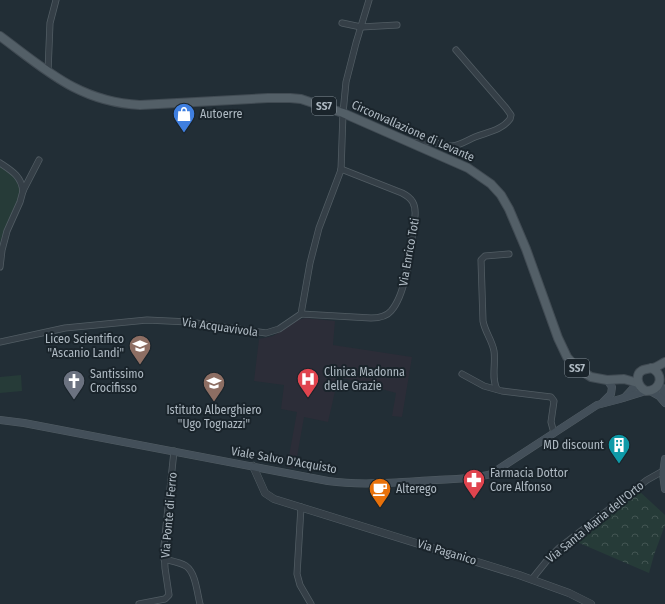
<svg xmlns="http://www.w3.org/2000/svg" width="665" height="604" font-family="'Fira Sans Condensed',sans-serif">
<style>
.medical{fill:#2c2d38}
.park{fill:url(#park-crowns)}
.pitch{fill:#263b38}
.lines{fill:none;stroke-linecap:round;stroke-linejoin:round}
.minor-casing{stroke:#525d64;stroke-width:7}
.tertiary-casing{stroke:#525d64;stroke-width:8}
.secondary-casing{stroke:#525d64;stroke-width:8}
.primary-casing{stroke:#414b53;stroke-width:10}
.minor{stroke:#353f47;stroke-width:5.5}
.tertiary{stroke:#353f47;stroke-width:7}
.secondary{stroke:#434f59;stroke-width:7}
.primary{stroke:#535f67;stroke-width:8}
.labels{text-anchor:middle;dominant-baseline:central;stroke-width:4;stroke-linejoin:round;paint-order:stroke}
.shield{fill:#1a242b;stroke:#828d95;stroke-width:1}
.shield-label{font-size:11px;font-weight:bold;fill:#afbac3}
.poi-label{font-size:12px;fill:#afbac3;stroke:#1a242b;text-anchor:start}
.street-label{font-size:12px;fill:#afbac3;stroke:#1a242b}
</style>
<defs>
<pattern id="park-crowns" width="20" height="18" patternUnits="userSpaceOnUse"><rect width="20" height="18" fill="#263b38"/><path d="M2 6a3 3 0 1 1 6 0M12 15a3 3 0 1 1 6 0" fill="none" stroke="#435553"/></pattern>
</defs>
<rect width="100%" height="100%" fill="#222e36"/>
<path class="medical" d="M 305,318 L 335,321 L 333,345 L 412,357 L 402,417 L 392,416 L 396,393 L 346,379 L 338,378 L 328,422 L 304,417 L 295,468 L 287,467 L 297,412 L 281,409 L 284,385 L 254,381 L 259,339 L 273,336 L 298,320 Z"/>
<path class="park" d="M 639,491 L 665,515 L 665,525 L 654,555 L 649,573 L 577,542 Z"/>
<g class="pitch">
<path d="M 0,166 C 6,170 14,174 17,180 C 29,197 6,223 1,239 C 0,242 0,245 0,248 Z"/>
<path d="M 21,375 L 22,391 L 0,393 L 0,377 Z"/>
</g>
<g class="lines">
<g class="minor-casing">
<g id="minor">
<path d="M 342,23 L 361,27 L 397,25"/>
<path d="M 48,71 L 50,23 L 56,0"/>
<path d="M 413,144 C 424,136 440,146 452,146 C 461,145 468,140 475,137 C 488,132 502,130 510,119 L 511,115 L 506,108 L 456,50"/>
<path d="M 0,163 C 12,171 21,176 23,191"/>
<path d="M 0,267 L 2,250 L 7,231 L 20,202 L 23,191 L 39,160"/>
<path d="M 301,314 L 371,318 C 378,318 386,317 391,311 C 408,292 411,241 415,216 C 416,204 412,198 402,193 L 341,169"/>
<path d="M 0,342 L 65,328 L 147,320 L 189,322 L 266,333 L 279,329 L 301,314 L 310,263 L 319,228 L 341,170 L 343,113 L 346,82 L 356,43 L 369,0"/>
<path d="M 462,374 L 484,386 L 502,391 L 551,397 L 554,401 L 551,422 L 554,433"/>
<path d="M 497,389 C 491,379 496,363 494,351 C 492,340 485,332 483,321 L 481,260 L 485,256 L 509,254"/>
<path d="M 301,507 L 297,574 L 300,585 L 311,604"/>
<path d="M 164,559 C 171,561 179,562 186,566 C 196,573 197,593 200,604"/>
<path d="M 532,579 L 549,558 L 559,548 L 647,480 L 663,471"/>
<path d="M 139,604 L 165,599 L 169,595 L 165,568 L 164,546 L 174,451"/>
</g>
</g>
<g class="tertiary-casing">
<path id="tertiary" d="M 253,466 L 265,493 L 274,499 L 519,575 L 569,593 L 591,604"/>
</g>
<g class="secondary-casing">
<g id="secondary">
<path d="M 660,384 L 665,396"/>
<path d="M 650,391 L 659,396 L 665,403"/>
<path d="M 625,397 L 638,383"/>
<path d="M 603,402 L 611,394 L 612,387 L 607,380"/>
<path d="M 0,420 L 24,423 L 328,481 C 363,486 400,482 436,480 C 454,479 474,479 491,474 L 597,405 L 620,399 L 646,391"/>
<path d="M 665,459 L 663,474 L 665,489"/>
</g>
</g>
<g class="primary-casing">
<g id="primary">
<path d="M 0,36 C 46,70 79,102 140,105 L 268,98 L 290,98 L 301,99 L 343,113 L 468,168 L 491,184 L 501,195 L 509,209 L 526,249 L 558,338 L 567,357 L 577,368 L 591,377 L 607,380 L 624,379 L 638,383"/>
<path d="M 651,368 C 665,374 661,391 646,391 C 642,389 639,386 638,381 C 636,370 645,369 653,368 C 657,367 661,364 665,362"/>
</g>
</g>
<use href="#minor" class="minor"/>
<use href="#tertiary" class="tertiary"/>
<use href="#secondary" class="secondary"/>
<use href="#primary" class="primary"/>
</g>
<defs>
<g id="shop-pin" transform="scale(1.15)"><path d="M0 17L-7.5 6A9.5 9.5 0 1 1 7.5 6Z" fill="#3f7fe0" stroke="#1a242b"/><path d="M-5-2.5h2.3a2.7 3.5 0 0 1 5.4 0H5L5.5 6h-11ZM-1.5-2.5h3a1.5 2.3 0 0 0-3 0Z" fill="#fff"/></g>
<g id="school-pin" transform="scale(1.15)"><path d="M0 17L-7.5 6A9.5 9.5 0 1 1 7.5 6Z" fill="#8d6e63" stroke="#1a242b"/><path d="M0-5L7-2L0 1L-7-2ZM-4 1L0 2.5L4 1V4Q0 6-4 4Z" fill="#fff"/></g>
<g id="hospital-pin" transform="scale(1.15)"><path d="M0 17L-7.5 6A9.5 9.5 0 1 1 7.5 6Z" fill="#e0444e" stroke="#1a242b"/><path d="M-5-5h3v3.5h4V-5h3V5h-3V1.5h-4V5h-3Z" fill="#fff"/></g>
<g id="church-pin" transform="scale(1.15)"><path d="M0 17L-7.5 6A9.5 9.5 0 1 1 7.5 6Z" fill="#6b7280" stroke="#1a242b"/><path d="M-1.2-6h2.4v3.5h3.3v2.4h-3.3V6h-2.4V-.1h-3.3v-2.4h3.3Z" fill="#fff"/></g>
<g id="building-pin" transform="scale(1.15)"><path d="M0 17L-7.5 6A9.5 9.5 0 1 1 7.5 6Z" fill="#0f9aa8" stroke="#1a242b"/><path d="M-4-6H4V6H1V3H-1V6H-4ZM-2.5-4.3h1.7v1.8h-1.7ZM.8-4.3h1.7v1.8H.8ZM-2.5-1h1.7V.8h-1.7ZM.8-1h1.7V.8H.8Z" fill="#fff"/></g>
<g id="pharmacy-pin" transform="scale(1.15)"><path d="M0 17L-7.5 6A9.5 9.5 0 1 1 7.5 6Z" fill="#e0444e" stroke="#1a242b"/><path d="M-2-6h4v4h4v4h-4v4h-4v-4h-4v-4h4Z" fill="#fff"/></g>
<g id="cafe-pin" transform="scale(1.15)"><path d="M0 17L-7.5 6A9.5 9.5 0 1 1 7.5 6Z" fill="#e8710a" stroke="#1a242b"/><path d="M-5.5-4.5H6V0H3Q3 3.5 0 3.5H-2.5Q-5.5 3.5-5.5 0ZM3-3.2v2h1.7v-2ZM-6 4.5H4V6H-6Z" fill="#fff"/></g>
</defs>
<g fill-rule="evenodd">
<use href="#shop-pin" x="184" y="114"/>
<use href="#school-pin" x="140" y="346"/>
<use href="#hospital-pin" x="308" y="379"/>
<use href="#church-pin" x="74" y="381"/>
<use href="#school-pin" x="214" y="383"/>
<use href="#building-pin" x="619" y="445"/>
<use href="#pharmacy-pin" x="474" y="480"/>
<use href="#cafe-pin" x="380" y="489"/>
</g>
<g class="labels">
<g class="shield">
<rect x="312" y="97" width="24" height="18" rx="3"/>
<rect x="565" y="359" width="24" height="18" rx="3"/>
</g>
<g class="shield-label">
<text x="324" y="106">SS7</text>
<text x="577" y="368">SS7</text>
</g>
<g class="poi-label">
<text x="200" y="114">Autoerre</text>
<text x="124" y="339" text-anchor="end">Liceo Scientifico<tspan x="124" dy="14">"Ascanio Landi"</tspan></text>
<text x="324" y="372">Clinica Madonna<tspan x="324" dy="14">delle Grazie</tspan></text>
<text x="90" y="374">Santissimo<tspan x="90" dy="14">Crocifisso</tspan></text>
<text x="214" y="410" text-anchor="middle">Istituto Alberghiero<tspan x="214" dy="14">"Ugo Tognazzi"</tspan></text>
<text x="604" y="445" text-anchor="end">MD discount</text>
<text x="490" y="473">Farmacia Dottor<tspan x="490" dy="14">Core Alfonso</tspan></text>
<text x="396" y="489">Alterego</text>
</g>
<g class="street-label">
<text transform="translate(413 131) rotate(24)">Circonvallazione di Levante</text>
<text transform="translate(409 252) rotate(-80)">Via Enrico Toti</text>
<text transform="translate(220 327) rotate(8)">Via Acquavivola</text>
<text transform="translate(284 460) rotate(10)">Viale Salvo D'Acquisto</text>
<text transform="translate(169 515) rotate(-85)">Via Ponte di Ferro</text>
<text transform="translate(595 522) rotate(-39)">Via Santa Maria dell'Orto</text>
<text transform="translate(447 552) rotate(17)">Via Paganico</text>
</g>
</g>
</svg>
